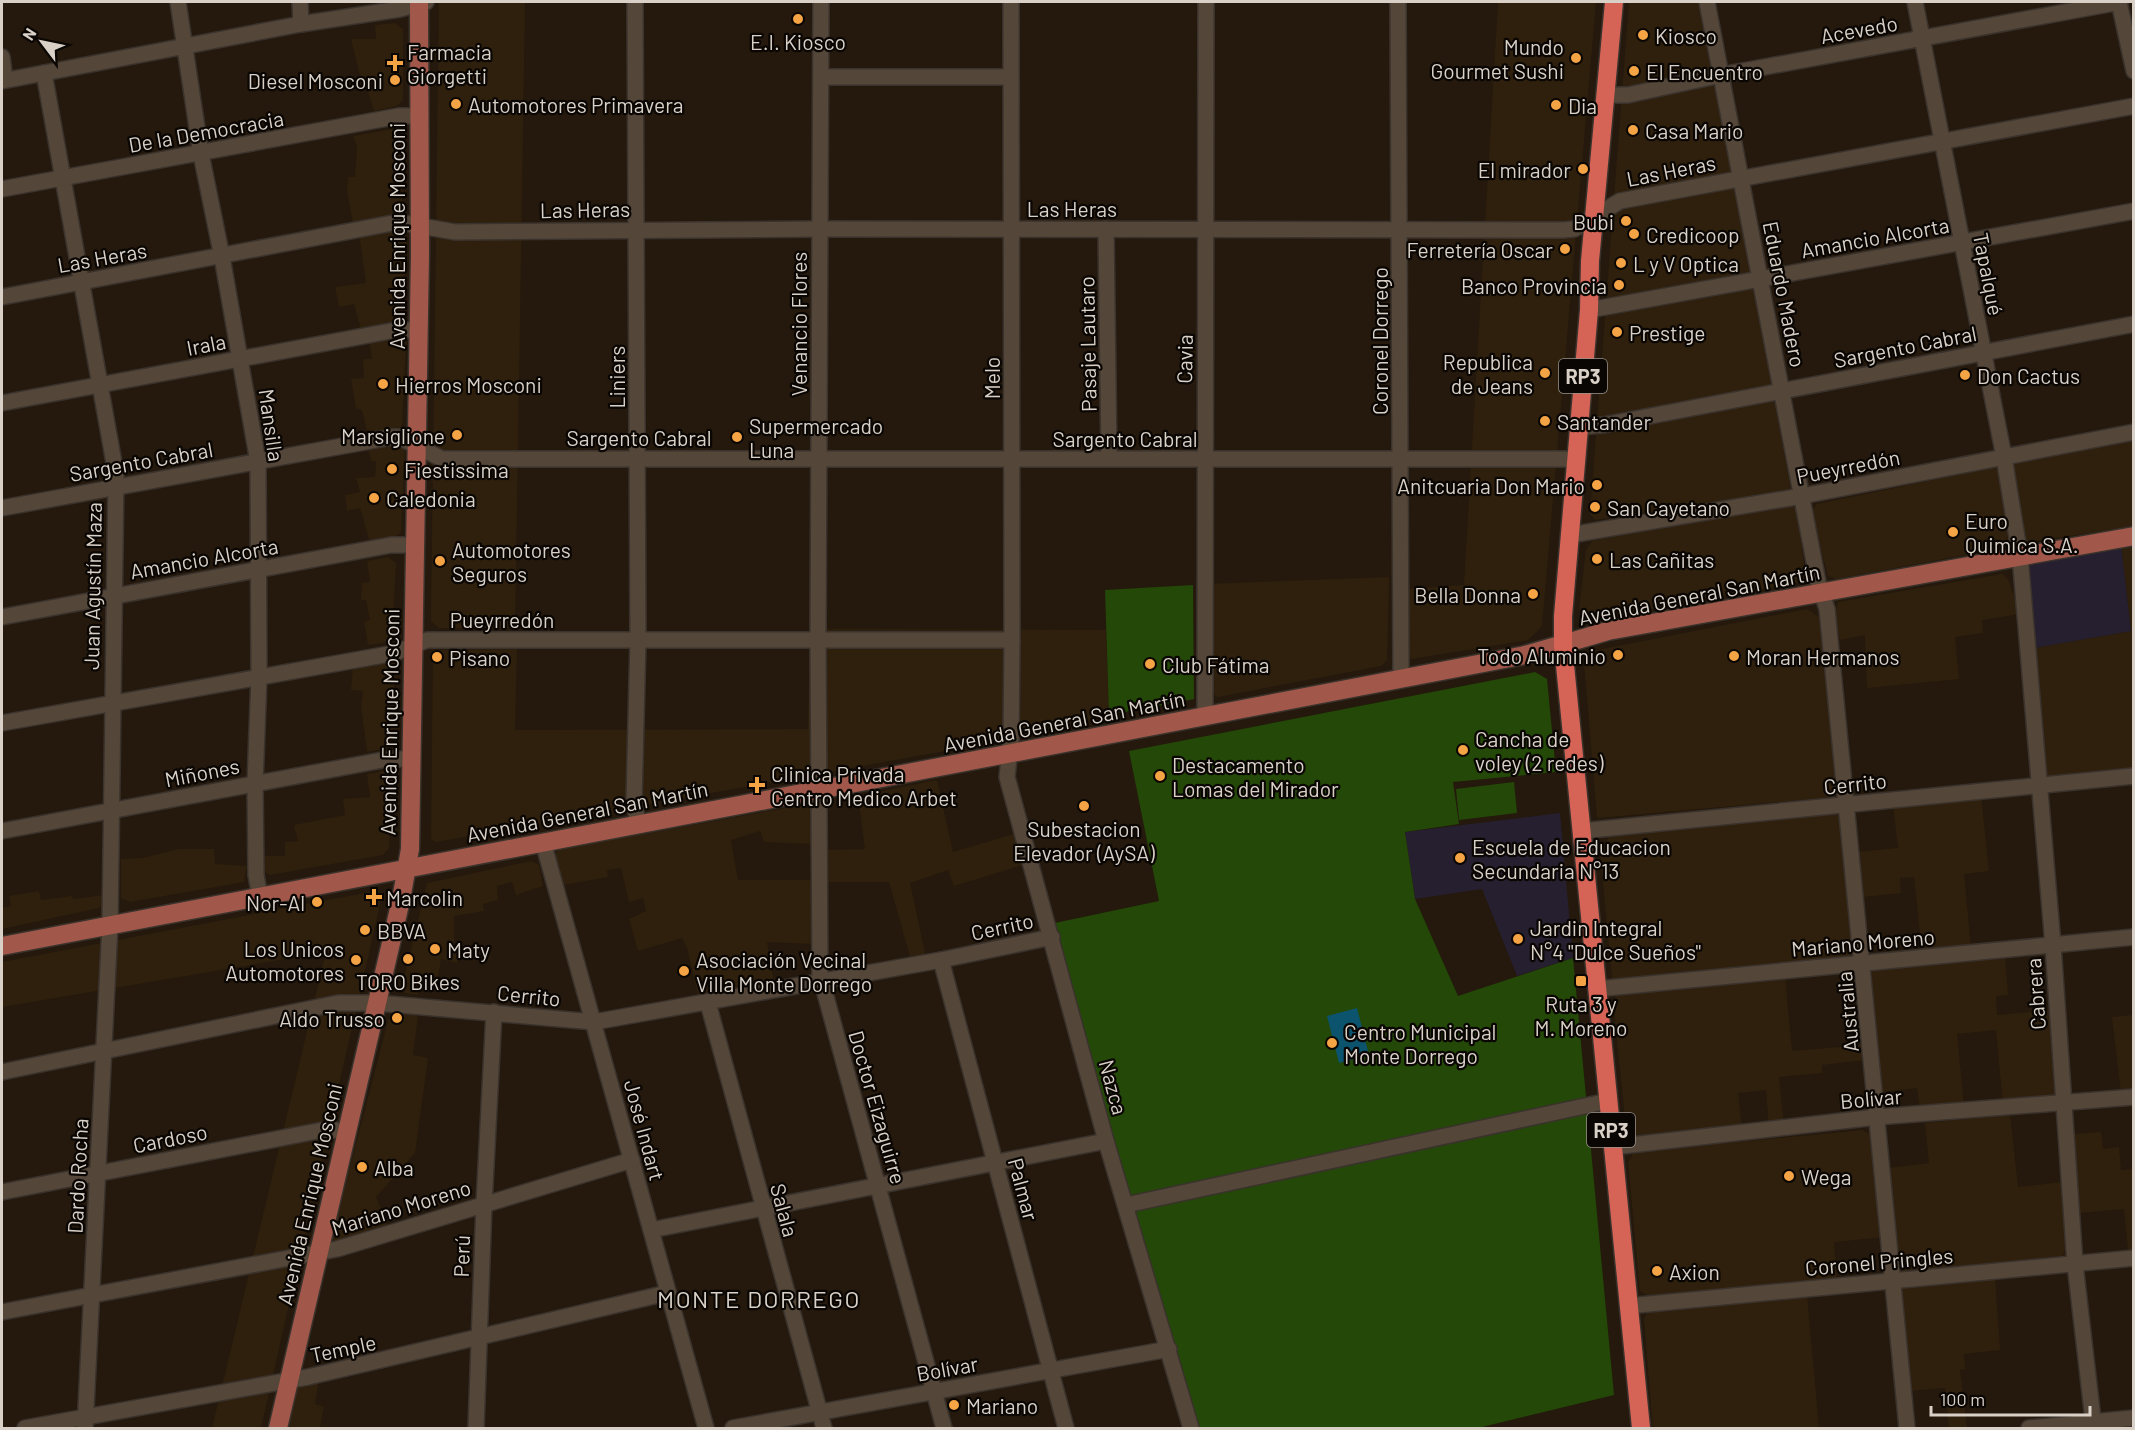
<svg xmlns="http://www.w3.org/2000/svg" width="2135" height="1430" font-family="Barlow,sans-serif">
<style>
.built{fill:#2f200d}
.education{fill:#261f2f}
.green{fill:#234807}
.water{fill:#0c536d}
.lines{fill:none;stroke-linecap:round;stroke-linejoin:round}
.minor-casing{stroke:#3a322c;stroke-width:18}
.major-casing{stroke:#3a322c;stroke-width:21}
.highway-casing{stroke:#3a322c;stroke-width:21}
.minor{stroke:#544739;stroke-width:15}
.major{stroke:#a1584a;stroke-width:18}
.highway{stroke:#d56356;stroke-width:18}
.poi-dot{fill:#f4a345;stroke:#0a0603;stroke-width:2}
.labels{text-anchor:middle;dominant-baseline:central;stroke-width:4.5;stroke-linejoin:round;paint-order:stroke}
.shield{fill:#0a0603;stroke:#9b948d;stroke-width:1.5}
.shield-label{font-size:20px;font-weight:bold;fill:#d9d1c8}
.street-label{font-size:21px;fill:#d9d1c8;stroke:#0a0603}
.poi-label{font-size:21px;fill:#d9d1c8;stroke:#0a0603;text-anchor:start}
.quarter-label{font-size:24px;letter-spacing:1.5px;fill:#d9d1c8;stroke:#0a0603}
</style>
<rect width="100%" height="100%" fill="#24190c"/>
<g class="built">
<path d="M 439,2 L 525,2 L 515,628 L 439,628 L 431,621 Z"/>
<path d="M 1498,2 L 1596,2 L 1542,626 L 1528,640 L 1412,659 L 1405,657 L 1408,589 L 1464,585 Z"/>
<path d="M 1629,2 L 1701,2 L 1791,491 L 1595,520 L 1590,514 Z"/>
<path d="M 395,23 L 403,29 L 403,100 L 397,106 L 374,111 L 366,85 L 362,84 L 351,39 L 376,39 L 375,25 Z"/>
<path d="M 393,129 L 400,135 L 403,214 L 399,217 L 353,223 L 347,191 L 348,177 L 355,177 L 357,146 L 353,136 Z"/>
<path d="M 403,229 L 407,237 L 401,322 L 361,329 L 354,304 L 339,307 L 335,287 L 366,283 L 359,234 Z"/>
<path d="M 398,336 L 406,341 L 402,425 L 400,429 L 368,434 L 362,410 L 356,408 L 351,379 L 364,378 L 363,359 L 372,359 L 369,340 Z"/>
<path d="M 2133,437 L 2133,526 L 2024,543 L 2009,462 Z"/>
<path d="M 395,442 L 405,449 L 401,533 L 392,538 L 370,542 L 360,508 L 347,511 L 345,495 L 360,492 L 356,478 L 375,477 L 376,462 L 371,461 L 368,447 Z"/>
<path d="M 1991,468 L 1996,468 L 2002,476 L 2008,544 L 2002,548 L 1836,579 L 1828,576 L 1811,512 L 1817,504 Z"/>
<path d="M 1787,503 L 1796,509 L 1806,576 L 1802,582 L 1590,620 L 1579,609 L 1586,550 L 1592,541 Z"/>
<path d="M 2133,543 L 2133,772 L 2047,783 L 2029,649 L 2131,631 L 2121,545 Z"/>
<path d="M 388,557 L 396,563 L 392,638 L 389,642 L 368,645 L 364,622 L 370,620 L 366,600 L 361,600 L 362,583 L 370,582 L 367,561 Z"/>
<path d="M 2002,574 L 2008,579 L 2020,614 L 1982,620 L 1983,633 L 1955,637 L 1959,679 L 1867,688 L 1865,635 L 1840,640 L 1835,613 L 1838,602 Z"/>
<path d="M 1389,577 L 1387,660 L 1381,666 L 1218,697 L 1211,693 L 1207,584 Z"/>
<path d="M 1807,609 L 1819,617 L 1838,790 L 1834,797 L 1597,818 L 1584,662 L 1587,652 Z"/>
<path d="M 810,629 L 1106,630 L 1109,715 L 979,745 L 436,842 L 431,839 L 433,650 L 517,649 L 515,730 L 808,729 Z"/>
<path d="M 392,660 L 395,665 L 392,743 L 386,748 L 367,752 L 361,706 L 363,691 L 351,690 L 353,668 Z"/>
<path d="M 388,770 L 394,773 L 389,848 L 383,855 L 270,875 L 265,872 L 265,856 L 285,856 L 285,842 L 298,841 L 294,825 L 345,815 L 343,799 L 370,797 L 367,774 Z"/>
<path d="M 937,780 L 953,852 L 1017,833 L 1026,864 L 954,886 L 948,870 L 910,883 L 926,957 L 911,960 L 889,882 L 825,882 L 823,850 L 865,849 L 858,796 Z"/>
<path d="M 1981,796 L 1989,871 L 1964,874 L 1971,947 L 1922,952 L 1914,877 L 1900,878 L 1901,893 L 1862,897 L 1857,852 L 1898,848 L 1893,805 Z"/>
<path d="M 797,806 L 812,809 L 814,844 L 764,842 L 760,831 L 731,840 L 738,880 L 814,880 L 816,944 L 767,942 L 774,983 L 699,999 L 687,948 L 682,938 L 638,951 L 629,919 L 646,911 L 643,898 L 629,902 L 621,868 L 607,870 L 608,877 L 558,886 L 552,857 L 560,849 Z"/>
<path d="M 1834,812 L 1842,818 L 1853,952 L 1846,960 L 1616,981 L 1612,978 L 1600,850 L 1609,837 Z"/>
<path d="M 179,849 L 214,849 L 215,864 L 247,866 L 244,882 L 130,902 L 121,898 L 121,859 L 143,858 Z"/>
<path d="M 531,861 L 539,865 L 543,886 L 516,895 L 512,882 L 497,886 L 498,900 L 483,904 L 484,911 L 454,916 L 454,944 L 461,946 L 457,963 L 441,959 L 438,977 L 421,974 L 418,995 L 405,993 L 402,987 L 427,883 Z"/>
<path d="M 39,891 L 41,900 L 72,896 L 73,899 L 104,895 L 104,903 L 99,908 L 2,929 L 2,908 L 11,906 L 9,896 Z"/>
<path d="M 375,891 L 381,900 L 261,1428 L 212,1428 L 326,952 L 2,1007 L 2,962 Z"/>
<path d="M 2005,956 L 2008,995 L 1996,996 L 1997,1015 L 2052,1010 L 2058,1087 L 2053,1098 L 2003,1105 L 1996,1030 L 1957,1034 L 1964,1107 L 1920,1111 L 1917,1088 L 1880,1092 L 1869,975 L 1871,970 Z"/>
<path d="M 1785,977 L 1792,1051 L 1863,1045 L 1865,1060 L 1822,1065 L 1822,1073 L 1779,1077 L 1784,1125 L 1769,1127 L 1766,1090 L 1738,1093 L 1742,1129 L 1627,1138 L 1613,1001 L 1617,994 Z"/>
<path d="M 393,1013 L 418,1015 L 413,1055 L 428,1058 L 415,1153 L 376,1197 L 390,1230 L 334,1244 L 332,1236 L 388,1021 Z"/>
<path d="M 2133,1015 L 2133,1091 L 2121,1092 L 2112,1017 Z"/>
<path d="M 2010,1114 L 2018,1187 L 2062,1182 L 2067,1247 L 2062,1256 L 1906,1273 L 1901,1270 L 1898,1266 L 1888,1168 L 1929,1163 L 1925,1123 Z"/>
<path d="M 1863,1130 L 1874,1137 L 1885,1237 L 1834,1242 L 1837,1280 L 1651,1297 L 1640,1291 L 1628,1162 L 1634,1152 Z"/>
<path d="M 2101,1132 L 2103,1149 L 2119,1147 L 2121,1170 L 2133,1169 L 2133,1250 L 2128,1250 L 2124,1209 L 2079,1213 L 2072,1134 Z"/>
<path d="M 1995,1277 L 2000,1350 L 1964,1354 L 1965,1369 L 1960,1370 L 1967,1428 L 1949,1428 L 1945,1388 L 1908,1391 L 1899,1289 L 1904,1282 Z"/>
<path d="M 1807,1296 L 1819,1428 L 1653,1428 L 1644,1319 L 1647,1313 Z"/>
<path d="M 319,1379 L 315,1404 L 324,1407 L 320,1428 L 288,1428 L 296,1390 L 301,1385 Z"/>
</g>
<g class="education">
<path d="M 2121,545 L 2131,631 L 2029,649 L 2026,563 Z"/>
<path d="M 1560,813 L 1573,958 L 1517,976 L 1482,889 L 1415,899 L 1405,832 Z"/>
</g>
<g class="green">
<path d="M 1193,585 L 1194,699 L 1109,715 L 1105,590 Z"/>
<path d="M 1535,672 L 1547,679 L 1556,772 L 1453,782 L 1459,824 L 1405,832 L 1415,899 L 1458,996 L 1573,958 L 1614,1395 L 1478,1428 L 1195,1428 L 1050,924 L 1159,901 L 1129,751 Z"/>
<path d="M 1514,782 L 1517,813 L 1459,820 L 1456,789 Z"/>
</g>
<path class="water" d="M 1357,1008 L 1369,1055 L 1339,1063 L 1327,1016 Z"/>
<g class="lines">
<g class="minor-casing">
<g id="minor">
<path d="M 178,2 L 201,154 L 222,257 L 258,462 L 259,677 L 255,784 L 256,875 L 260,897"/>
<path d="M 300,2 L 301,24"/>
<path d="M 635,2 L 638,640 L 634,802 L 638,824"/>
<path d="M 821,2 L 818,639 L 820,975 L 944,1428"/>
<path d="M 1011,2 L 1012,640 L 1011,740 L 1007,777 L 1106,1141 L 1191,1428"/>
<path d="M 1398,2 L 1401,679"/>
<path d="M 1707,2 L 1818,582 L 1827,609 L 1907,1428"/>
<path d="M 1915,2 L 2004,457 L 2020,556 L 2053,945 L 2075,1264 L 2094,1428"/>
<path d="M 2119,2 L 2134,71"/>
<path d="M 2,57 L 5,80"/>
<path d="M 44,73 L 116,474 L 110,925 L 85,1428"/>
<path d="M 821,77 L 1011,77"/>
<path d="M 2,81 L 301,24 L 400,9 L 426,2"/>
<path d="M 1605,95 L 1628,95 L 1721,75 L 2120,2"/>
<path d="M 2,189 L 399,116 L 419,116"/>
<path d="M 1106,229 L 1109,459"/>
<path d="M 2,297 L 398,222 L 455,232 L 819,229 L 1563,230 L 1574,229 L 1620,201 L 2134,106"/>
<path d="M 1589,310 L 2134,211"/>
<path d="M 2,403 L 396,330 L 418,330"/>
<path d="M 1578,427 L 1603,425 L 2134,324"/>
<path d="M 2,508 L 392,437 L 399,437 L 442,459 L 1576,459"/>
<path d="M 1570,535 L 1802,496 L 2134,432"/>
<path d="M 2,617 L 391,545 L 415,545"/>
<path d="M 1205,717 L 1206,2"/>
<path d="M 2,723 L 395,653 L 427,640 L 1012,640"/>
<path d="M 2,831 L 388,759 L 412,759"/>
<path d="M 1581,831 L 2134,776"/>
<path d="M 543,842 L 706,1428"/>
<path d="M 941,960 L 1066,1428"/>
<path d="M 1596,989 L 2134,937"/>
<path d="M 708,1003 L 824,1428"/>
<path d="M 2,1072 L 338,1003 L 377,1003 L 594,1022 L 941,960 L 1052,937"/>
<path d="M 1613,1147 L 1877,1117 L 2134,1097"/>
<path d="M 2,1192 L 328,1129 L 346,1132"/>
<path d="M 1126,1205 L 1608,1101"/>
<path d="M 651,1230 L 1106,1141"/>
<path d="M 1628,1306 L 2134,1258"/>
<path d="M 2,1312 L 337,1249 L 632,1160"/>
<path d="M 25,1428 L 308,1377 L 667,1293"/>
<path d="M 476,1428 L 484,1204 L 494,1012"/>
<path d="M 733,1428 L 1169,1349"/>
<path d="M 2029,1428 L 2134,1418"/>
</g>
</g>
<g class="major-casing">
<g id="major">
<path d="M 2,946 L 1525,655 L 1608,631 L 2134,536"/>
<path d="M 278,1428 L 401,900 L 410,849 L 420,254 L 419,2"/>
</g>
</g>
<g class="highway-casing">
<path id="highway" d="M 1614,2 L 1590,261 L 1589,310 L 1563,616 L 1563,645 L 1641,1428"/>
</g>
<use href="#minor" class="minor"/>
<use href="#major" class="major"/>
<use href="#highway" class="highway"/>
</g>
<g class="poi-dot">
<circle cx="798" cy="19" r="6"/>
<circle cx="1643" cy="35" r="6"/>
<circle cx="1576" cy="58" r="6"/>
<path d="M392 54h6v6h6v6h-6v6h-6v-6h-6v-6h6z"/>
<circle cx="1634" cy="71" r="6"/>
<circle cx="395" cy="80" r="6"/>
<circle cx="456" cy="104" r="6"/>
<circle cx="1556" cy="105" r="6"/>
<circle cx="1633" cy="130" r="6"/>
<circle cx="1583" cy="169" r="6"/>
<circle cx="1626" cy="221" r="6"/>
<circle cx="1634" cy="234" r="6"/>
<circle cx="1565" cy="249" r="6"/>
<circle cx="1621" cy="263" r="6"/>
<circle cx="1619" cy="285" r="6"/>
<circle cx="1617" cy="332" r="6"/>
<circle cx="1545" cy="373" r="6"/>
<circle cx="1965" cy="375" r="6"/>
<circle cx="383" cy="384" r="6"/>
<circle cx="1545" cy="421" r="6"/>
<circle cx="457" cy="435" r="6"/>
<circle cx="737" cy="437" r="6"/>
<circle cx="392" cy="469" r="6"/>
<circle cx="1597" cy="485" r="6"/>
<circle cx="374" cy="498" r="6"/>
<circle cx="1595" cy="507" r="6"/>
<circle cx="1953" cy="532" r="6"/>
<circle cx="1597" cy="559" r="6"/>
<circle cx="440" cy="561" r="6"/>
<circle cx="1533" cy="594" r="6"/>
<circle cx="1618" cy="655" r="6"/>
<circle cx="1734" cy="656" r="6"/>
<circle cx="437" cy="657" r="6"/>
<circle cx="1150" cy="664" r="6"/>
<circle cx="1463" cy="750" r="6"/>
<circle cx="1160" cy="776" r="6"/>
<path d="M754 776h6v6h6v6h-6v6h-6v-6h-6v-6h6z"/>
<circle cx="1084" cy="806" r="6"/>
<circle cx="1460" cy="858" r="6"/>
<path d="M371 888h6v6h6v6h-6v6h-6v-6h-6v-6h6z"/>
<circle cx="317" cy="902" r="6"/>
<circle cx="365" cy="930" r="6"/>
<circle cx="1518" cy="939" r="6"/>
<circle cx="435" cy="949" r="6"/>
<circle cx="408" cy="959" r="6"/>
<circle cx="356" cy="960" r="6"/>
<circle cx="684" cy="971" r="6"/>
<rect x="1575" y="975" width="12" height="12" rx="3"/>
<circle cx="397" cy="1018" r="6"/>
<circle cx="1332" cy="1043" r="6"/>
<circle cx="362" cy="1167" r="6"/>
<circle cx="1789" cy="1176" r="6"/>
<circle cx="1657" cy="1271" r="6"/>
<circle cx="954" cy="1405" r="6"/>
</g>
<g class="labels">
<g class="shield">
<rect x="1559" y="359" width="48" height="34" rx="4.5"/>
<rect x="1587" y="1113" width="48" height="34" rx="4.5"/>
</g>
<g class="shield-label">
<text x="1583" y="376">RP3</text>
<text x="1611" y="1130">RP3</text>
</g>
<g class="street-label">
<text transform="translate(1859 29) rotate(-10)">Acevedo</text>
<text transform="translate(206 131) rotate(-10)">De la Democracia</text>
<text transform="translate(1671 170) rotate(-11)">Las Heras</text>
<text x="1072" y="208">Las Heras</text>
<text transform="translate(585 209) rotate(-1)">Las Heras</text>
<text transform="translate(396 236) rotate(-90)">Avenida Enrique Mosconi</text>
<text transform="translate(1875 237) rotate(-10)">Amancio Alcorta</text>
<text transform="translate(102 257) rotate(-10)">Las Heras</text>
<text transform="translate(1989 274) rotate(79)">Tapalqué</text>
<text transform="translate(1785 294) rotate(79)">Eduardo Madero</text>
<text transform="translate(798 324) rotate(-90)">Venancio Flores</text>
<text transform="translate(1379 341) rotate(-90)">Coronel Dorrego</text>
<text transform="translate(206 344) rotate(-11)">Irala</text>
<text transform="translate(1087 344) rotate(-91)">Pasaje Lautaro</text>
<text transform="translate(1905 346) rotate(-11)">Sargento Cabral</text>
<text transform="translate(1184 359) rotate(-89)">Cavia</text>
<text transform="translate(616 377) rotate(-90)">Liniers</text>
<text transform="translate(991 378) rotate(-90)">Melo</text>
<text transform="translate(272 425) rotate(82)">Mansilla</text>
<text x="639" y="437">Sargento Cabral</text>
<text x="1125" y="438">Sargento Cabral</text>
<text transform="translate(141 461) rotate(-10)">Sargento Cabral</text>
<text transform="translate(1848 466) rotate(-11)">Pueyrredón</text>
<text transform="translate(204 558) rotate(-10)">Amancio Alcorta</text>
<text transform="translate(92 586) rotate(-89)">Juan Agustín Maza</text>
<text transform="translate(1699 594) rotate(-11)">Avenida General San Martín</text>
<text x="502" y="619">Pueyrredón</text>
<text transform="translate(1064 721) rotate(-11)">Avenida General San Martín</text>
<text transform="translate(389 722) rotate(-89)">Avenida Enrique Mosconi</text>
<text transform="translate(202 772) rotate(-11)">Miñones</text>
<text transform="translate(1855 783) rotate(-6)">Cerrito</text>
<text transform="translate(587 811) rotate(-11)">Avenida General San Martín</text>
<text transform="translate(1002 926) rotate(-12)">Cerrito</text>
<text transform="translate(1863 942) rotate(-5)">Mariano Moreno</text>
<text transform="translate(2035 994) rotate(-94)">Cabrera</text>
<text transform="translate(529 995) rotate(6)">Cerrito</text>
<text transform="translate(1847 1012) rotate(-95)">Australia</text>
<text transform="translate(1114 1087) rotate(75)">Nazca</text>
<text transform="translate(1871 1098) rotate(-5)">Bolívar</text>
<text transform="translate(878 1107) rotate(74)">Doctor Eizaguirre</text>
<text transform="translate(645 1130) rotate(75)">José Indart</text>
<text transform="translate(170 1138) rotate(-11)">Cardoso</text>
<text transform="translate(77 1176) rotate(-87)">Dardo Rocha</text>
<text transform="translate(1024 1189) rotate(75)">Palmar</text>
<text transform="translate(309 1194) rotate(-77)">Avenida Enrique Mosconi</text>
<text transform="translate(401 1207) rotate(-17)">Mariano Moreno</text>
<text transform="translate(785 1210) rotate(75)">Salala</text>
<text transform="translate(461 1256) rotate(-88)">Perú</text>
<text transform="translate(1879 1261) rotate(-5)">Coronel Pringles</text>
<text transform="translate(343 1348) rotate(-12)">Temple</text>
<text transform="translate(947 1368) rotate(-10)">Bolívar</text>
</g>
<g class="poi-label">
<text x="1655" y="35">Kiosco</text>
<text x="798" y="41" text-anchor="middle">E.I. Kiosco</text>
<text x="1564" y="46" text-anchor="end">Mundo<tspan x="1564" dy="24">Gourmet Sushi</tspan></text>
<text x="407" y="51">Farmacia<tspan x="407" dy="24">Giorgetti</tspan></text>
<text x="1646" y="71">El Encuentro</text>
<text x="383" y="80" text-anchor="end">Diesel Mosconi</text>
<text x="468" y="104">Automotores Primavera</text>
<text x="1568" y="105">Dia</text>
<text x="1645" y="130">Casa Mario</text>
<text x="1571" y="169" text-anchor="end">El mirador</text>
<text x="1614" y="221" text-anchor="end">Bubi</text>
<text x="1646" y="234">Credicoop</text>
<text x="1553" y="249" text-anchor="end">Ferretería Oscar</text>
<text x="1633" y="263">L y V Optica</text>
<text x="1607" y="285" text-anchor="end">Banco Provincia</text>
<text x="1629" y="332">Prestige</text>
<text x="1533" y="361" text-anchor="end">Republica<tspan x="1533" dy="24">de Jeans</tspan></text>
<text x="1977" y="375">Don Cactus</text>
<text x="395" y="384">Hierros Mosconi</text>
<text x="1557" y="421">Santander</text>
<text x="749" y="425">Supermercado<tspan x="749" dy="24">Luna</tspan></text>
<text x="445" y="435" text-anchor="end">Marsiglione</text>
<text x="404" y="469">Fiestissima</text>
<text x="1585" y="485" text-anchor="end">Anitcuaria Don Mario</text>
<text x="386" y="498">Caledonia</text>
<text x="1607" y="507">San Cayetano</text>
<text x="1965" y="520">Euro<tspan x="1965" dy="24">Quimica S.A.</tspan></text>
<text x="452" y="549">Automotores<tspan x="452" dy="24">Seguros</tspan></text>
<text x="1609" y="559">Las Cañitas</text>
<text x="1521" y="594" text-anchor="end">Bella Donna</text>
<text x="1606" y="655" text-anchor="end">Todo Aluminio</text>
<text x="1746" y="656">Moran Hermanos</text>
<text x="449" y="657">Pisano</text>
<text x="1162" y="664">Club Fátima</text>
<text x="1475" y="738">Cancha de<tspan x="1475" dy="24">voley (2 redes)</tspan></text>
<text x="1172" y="764">Destacamento<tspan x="1172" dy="24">Lomas del Mirador</tspan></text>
<text x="771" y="773">Clinica Privada<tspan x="771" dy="24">Centro Medico Arbet</tspan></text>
<text x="1084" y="828" text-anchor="middle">Subestacion<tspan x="1084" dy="24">Elevador (AySA)</tspan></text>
<text x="1472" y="846">Escuela de Educacion<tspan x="1472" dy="24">Secundaria N°13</tspan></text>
<text x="386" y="897">Marcolin</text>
<text x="305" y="902" text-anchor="end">Nor-Al</text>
<text x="1530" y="927">Jardin Integral<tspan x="1530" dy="24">N°4 "Dulce Sueños"</tspan></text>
<text x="377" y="930">BBVA</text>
<text x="344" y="948" text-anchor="end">Los Unicos<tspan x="344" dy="24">Automotores</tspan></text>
<text x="447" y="949">Maty</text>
<text x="696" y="959">Asociación Vecinal<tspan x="696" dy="24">Villa Monte Dorrego</tspan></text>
<text x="408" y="981" text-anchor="middle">TORO Bikes</text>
<text x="1581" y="1003" text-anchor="middle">Ruta 3 y<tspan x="1581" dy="24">M. Moreno</tspan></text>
<text x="385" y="1018" text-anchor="end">Aldo Trusso</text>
<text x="1344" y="1031">Centro Municipal<tspan x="1344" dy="24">Monte Dorrego</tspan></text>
<text x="374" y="1167">Alba</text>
<text x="1801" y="1176">Wega</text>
<text x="1669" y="1271">Axion</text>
<text x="966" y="1405">Mariano</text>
</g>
<g class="quarter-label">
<text x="759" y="1298">MONTE DORREGO</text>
</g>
</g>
<rect width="2135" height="1430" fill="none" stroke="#d9d1c8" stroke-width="6"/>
<g transform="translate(42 42) rotate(302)" stroke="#0a0603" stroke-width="4.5" paint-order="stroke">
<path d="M0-4.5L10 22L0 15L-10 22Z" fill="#d9d1c8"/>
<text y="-9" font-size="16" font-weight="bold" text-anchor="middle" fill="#d9d1c8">N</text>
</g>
<path d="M1931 1406v9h159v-9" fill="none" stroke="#d9d1c8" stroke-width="3"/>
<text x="1940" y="1406" font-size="18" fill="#d9d1c8" stroke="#0a0603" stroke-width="4.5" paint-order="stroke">100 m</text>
</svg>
